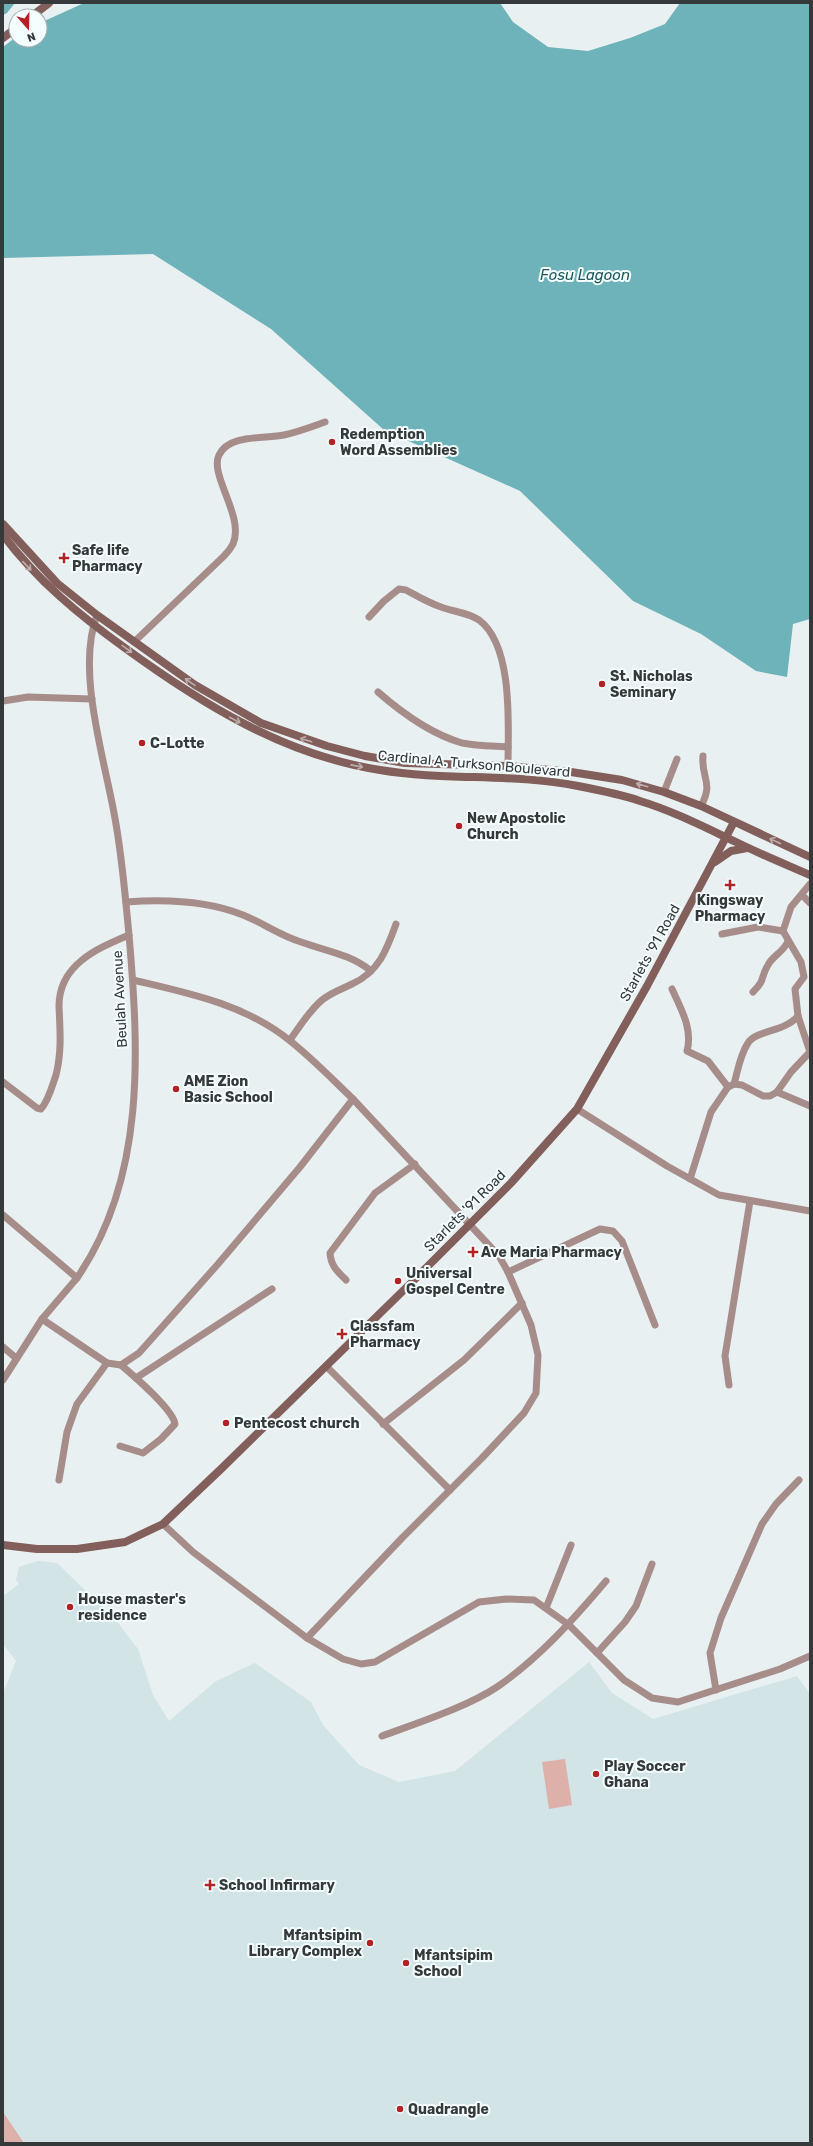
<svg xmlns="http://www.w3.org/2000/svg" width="813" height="2146" font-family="Rubik,sans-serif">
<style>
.built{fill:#d2e4e6}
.green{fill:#ddb0aa}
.water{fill:#6eb3ba}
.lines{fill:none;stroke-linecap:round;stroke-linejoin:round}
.street{stroke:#a78d8a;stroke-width:7}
.secondary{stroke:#835f5b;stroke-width:8}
.oneway{stroke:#bcaead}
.poi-dot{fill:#b22124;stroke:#f5feff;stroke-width:1.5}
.labels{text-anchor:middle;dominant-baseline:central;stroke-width:4;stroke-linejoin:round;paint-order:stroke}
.poi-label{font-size:14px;font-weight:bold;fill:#353939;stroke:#f5feff;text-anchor:start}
.street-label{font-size:14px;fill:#353939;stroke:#f5feff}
.water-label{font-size:15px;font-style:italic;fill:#205a60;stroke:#f5feff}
</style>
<rect width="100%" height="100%" fill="#e8f0f1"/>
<path class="built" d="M 38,1561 L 57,1563 L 115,1619 L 138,1649 L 153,1695 L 169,1721 L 216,1681 L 255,1663 L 311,1702 L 323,1725 L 359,1765 L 399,1782 L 455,1771 L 589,1662 L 612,1693 L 653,1719 L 797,1676 L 810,1694 L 810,2143 L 3,2143 L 3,1693 L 16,1661 L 3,1644 L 3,1596 L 19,1584 L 16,1580 L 19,1567 Z"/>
<g class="green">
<path d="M 565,1759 L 572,1805 L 549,1809 L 542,1762 Z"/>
<path d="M 3,2112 L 24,2143 L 3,2143 Z"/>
</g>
<g class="water">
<path d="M 3,3 L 15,3 L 7,13 L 3,15 Z"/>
<path d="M 84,3 L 500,3 L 513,22 L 548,47 L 588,51 L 630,38 L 665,24 L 680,3 L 810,3 L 810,619 L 793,624 L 787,677 L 756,671 L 701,634 L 633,601 L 520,491 L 384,430 L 271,329 L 153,254 L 3,258 L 3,47 L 16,37 L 16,40 L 40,40 L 40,23 Z"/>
</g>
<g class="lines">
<g class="street">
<path d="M 369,617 L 384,601 L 399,589 L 406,590 C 417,596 429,603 441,607 C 454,612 467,612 479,620 C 514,646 508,728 508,766"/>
<path d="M 134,642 L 224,556 C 227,553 231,548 233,544 C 245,517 209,475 219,455 C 229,434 264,439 284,435 C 298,432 311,427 325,422"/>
<path d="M 378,692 C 402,713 431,734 462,743 C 477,746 493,746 508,747"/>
<path d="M 3,701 L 28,697 L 92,699"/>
<path d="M 664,792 L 677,759"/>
<path d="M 701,806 C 714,782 701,779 703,756"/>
<path d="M 802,895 L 810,903"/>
<path d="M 126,902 C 165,899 206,900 243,915 C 263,923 281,936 301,942 C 326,951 350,954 371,971"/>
<path d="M 722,934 L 758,927 L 783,931"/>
<path d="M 672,989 C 681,1009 693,1029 687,1051 L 708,1061 L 728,1087"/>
<path d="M 753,992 C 766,979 760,978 768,965 C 773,955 783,953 788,941"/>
<path d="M 290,1040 C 300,1026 309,1011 322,1000 C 332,992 342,989 352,984 C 379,972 387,949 396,924"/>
<path d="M 3,1082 L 37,1108 L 41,1109 C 49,1100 52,1086 56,1075 C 62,1051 60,1030 59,1006 C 59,965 96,949 129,935"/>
<path d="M 734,1084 C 738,1070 740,1055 748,1043 C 756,1030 785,1032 798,1016"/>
<path d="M 777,1092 L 810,1106"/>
<path d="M 577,1109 L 667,1166 L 719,1195 L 810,1211"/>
<path d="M 690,1179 L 711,1112 L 728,1087 L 734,1084 L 742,1085 L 763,1096 L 770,1096 L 777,1092 L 791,1072 L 810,1052 L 798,1016 L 795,989 L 804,977 L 801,962 L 783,931 L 791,907 L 810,884"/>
<path d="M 3,1215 L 77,1278 C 146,1178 139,1051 129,935 C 125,894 122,854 114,813 C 104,757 76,670 97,615"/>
<path d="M 508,1272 L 600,1229 L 613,1231 L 622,1241 L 655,1325"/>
<path d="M 346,1280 C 337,1271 331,1266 330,1253 L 375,1193 L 415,1164"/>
<path d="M 42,1319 L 107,1363 L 121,1365 L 139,1353 L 218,1264 L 300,1167 L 353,1099 C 332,1079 312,1058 289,1040 C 244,1004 188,993 133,980"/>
<path d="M 3,1347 L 16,1358"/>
<path d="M 326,1366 L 450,1490"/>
<path d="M 136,1378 L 272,1289"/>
<path d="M 3,1380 L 42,1319 L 77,1278"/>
<path d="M 729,1385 L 725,1356 L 750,1201"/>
<path d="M 383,1424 L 464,1360 L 522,1303"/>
<path d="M 120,1446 L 143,1453 L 161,1439 L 175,1424 C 173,1410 134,1376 121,1365"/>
<path d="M 59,1480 L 67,1432 L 77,1404 L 107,1363"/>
<path d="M 163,1524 L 193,1552 L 307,1638 L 343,1659 L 361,1664 L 375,1662 L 479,1602 L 506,1599 L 534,1600 L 569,1625 L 624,1680 L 652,1698 L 678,1702 L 780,1669 L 810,1656"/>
<path d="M 546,1608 L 571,1545"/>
<path d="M 307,1638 L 402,1538 L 482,1458 L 524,1413 L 536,1393 L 538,1355 L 531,1325 L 508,1272 L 499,1256 L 353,1099"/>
<path d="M 597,1653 L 625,1622 L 636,1606 L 652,1564"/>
<path d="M 716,1690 L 710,1653 L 721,1618 L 762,1524 L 776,1504 L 799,1480"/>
<path d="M 382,1736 C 417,1723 467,1707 497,1687 C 539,1658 573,1620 606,1581"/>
</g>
<g class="secondary">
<path d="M 32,16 L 49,3"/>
<path d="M 3,38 L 16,28"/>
<path d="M 3,524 L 57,583 L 97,615 L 195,685 L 261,723 L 327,746 L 365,756 L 405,763 L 508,766 L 571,772 L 622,780 L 664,792 L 701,806 L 810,857"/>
<path d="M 3,535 C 38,581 79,615 125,648 C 202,704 284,755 380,770 C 445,781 513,773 578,786 C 599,790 620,794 640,801 C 673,811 704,827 736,842 C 760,854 785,864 810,875"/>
<path d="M 715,862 L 731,851 L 747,848"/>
<path d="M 3,1545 L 37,1549 L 77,1549 L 125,1542 L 163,1524 L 221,1469 L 411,1283 L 511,1183 L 577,1109 L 647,986 L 734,822"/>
</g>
</g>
<defs><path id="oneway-shaft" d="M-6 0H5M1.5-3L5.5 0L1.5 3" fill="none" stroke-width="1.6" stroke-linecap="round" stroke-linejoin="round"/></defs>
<g class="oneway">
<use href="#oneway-shaft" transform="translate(27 566) rotate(47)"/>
<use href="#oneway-shaft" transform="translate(127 649) rotate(36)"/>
<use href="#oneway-shaft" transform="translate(190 682) rotate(-145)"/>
<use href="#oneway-shaft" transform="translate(235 720) rotate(28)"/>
<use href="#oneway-shaft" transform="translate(306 740) rotate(-162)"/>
<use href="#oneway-shaft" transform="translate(357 766) rotate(11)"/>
<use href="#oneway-shaft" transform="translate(642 785) rotate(-164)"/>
<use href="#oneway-shaft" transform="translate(775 841) rotate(-155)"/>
</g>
<g class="poi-dot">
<circle cx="332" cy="442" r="4"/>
<path d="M62 552h4v4h4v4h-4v4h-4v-4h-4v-4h4z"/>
<circle cx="602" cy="684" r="4"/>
<circle cx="142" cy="743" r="4"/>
<circle cx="459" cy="826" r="4"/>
<path d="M728 879h4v4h4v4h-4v4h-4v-4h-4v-4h4z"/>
<circle cx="176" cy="1089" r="4"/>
<path d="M471 1246h4v4h4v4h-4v4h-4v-4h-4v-4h4z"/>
<circle cx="398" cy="1281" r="4"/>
<path d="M340 1328h4v4h4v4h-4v4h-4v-4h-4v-4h4z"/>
<circle cx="226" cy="1423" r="4"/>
<circle cx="70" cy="1607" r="4"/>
<circle cx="596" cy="1774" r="4"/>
<path d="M208 1879h4v4h4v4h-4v4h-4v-4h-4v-4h4z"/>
<circle cx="370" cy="1943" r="4"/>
<circle cx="406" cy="1963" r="4"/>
<circle cx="400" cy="2109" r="4"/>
</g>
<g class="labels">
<g class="poi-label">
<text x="340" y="434">Redemption<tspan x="340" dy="16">Word Assemblies</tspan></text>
<text x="72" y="550">Safe life<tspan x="72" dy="16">Pharmacy</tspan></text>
<text x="610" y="676">St. Nicholas<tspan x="610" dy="16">Seminary</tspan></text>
<text x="150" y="743">C-Lotte</text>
<text x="467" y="818">New Apostolic<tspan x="467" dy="16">Church</tspan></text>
<text x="730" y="900" text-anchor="middle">Kingsway<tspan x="730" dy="16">Pharmacy</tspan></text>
<text x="184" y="1081">AME Zion<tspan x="184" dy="16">Basic School</tspan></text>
<text x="481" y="1252">Ave Maria Pharmacy</text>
<text x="406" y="1273">Universal<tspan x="406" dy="16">Gospel Centre</tspan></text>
<text x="350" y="1326">Classfam<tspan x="350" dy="16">Pharmacy</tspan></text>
<text x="234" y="1423">Pentecost church</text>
<text x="78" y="1599">House master's<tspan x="78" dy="16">residence</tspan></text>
<text x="604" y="1766">Play Soccer<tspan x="604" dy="16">Ghana</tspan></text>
<text x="219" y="1885">School Infirmary</text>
<text x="362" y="1935" text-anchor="end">Mfantsipim<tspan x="362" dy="16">Library Complex</tspan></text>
<text x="414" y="1955">Mfantsipim<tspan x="414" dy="16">School</tspan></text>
<text x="408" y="2109">Quadrangle</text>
</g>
<g class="street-label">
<text transform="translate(474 764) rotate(5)">Cardinal A. Turkson Boulevard</text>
<text transform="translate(650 953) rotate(-61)">Starlets '91 Road</text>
<text transform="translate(120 999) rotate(-93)">Beulah Avenue</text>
<text transform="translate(465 1211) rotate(-45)">Starlets '91 Road</text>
</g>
<g class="water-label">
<text x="585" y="275">Fosu Lagoon</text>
</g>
</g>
<rect width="813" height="2146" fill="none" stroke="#353939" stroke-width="8"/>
<g transform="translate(28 28) rotate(160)"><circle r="19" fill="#f5feff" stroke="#a8afb0"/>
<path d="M0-3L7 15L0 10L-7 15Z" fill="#b22124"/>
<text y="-6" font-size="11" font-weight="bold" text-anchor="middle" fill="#353939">N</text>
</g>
</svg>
